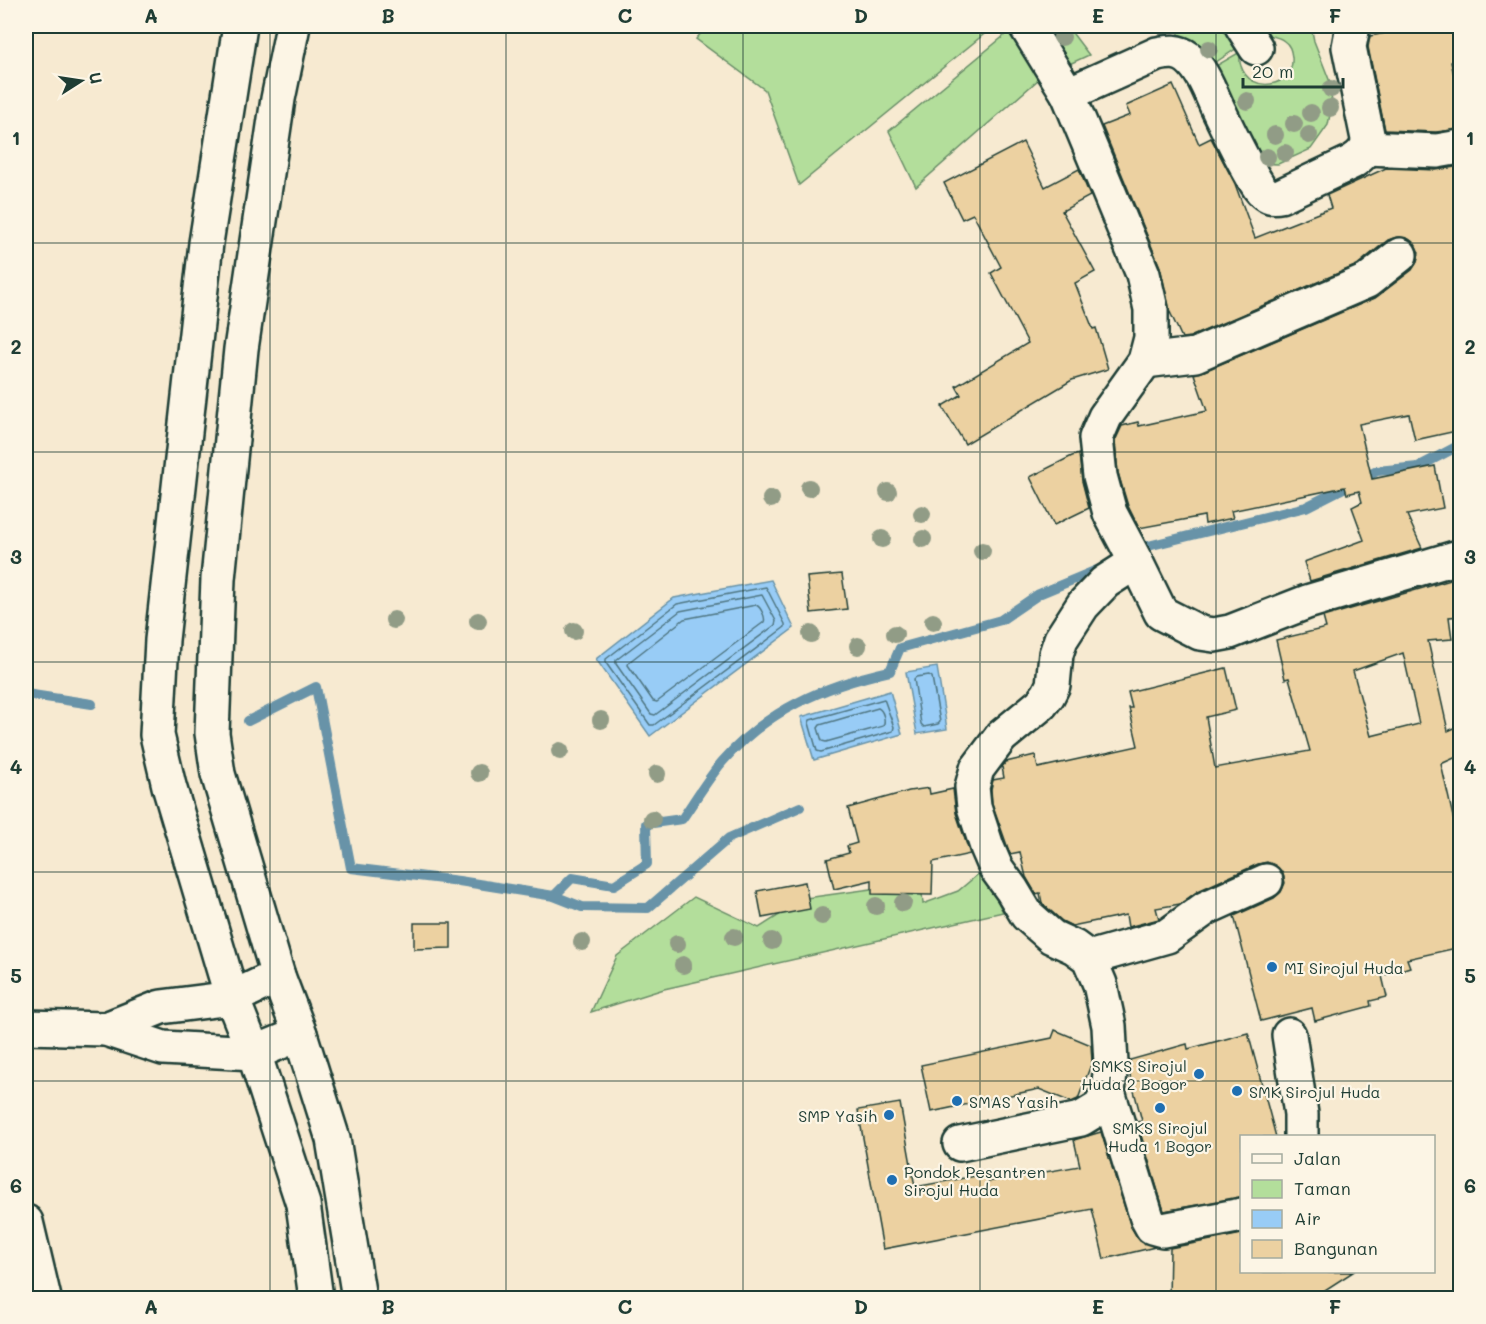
<svg xmlns="http://www.w3.org/2000/svg" width="1486" height="1324" font-family="Mali,sans-serif">
<style>
.green{fill:#b3de9b;stroke:#698e68;stroke-width:1.5}
.water{fill:#98ccf6;stroke:#6893a8;stroke-width:1.5}
.lines{fill:none;stroke-linecap:round;stroke-linejoin:round}
.shore{stroke:#4f7682;stroke-width:1.5}
.stream{stroke:#6893a8;stroke-width:10}
.building{fill:#ecd1a1;stroke:#1f3d34;stroke-width:1.5;fill-rule:evenodd}
.minor-casing{stroke:#1f3d34;stroke-width:38}
.minor{stroke:#fcf5e5;stroke-width:33}
.tree{fill:#919c86}
.grid{fill:none;stroke:#1f3d34;stroke-width:1.5;stroke-opacity:0.55}
.poi-dot{fill:#1f6fb2;stroke:#fcf5e5;stroke-width:2}
.labels{text-anchor:middle;dominant-baseline:central;stroke-width:4.5;stroke-linejoin:round;paint-order:stroke}
.poi-label{font-size:16px;fill:#1f3d34;stroke:#fcf5e5;text-anchor:start}
.neatline{fill:none;stroke:#1f3d34;stroke-width:2}
.grid-label{font-size:20px;text-anchor:middle;font-weight:bold;fill:#1f3d34}
</style>
<rect width="100%" height="100%" fill="#f7ead1"/>
<filter id="ink" filterUnits="userSpaceOnUse"><feTurbulence type="fractalNoise" baseFrequency=".0167" numOctaves="2"/><feDisplacementMap in="SourceGraphic" scale="12" xChannelSelector="R" yChannelSelector="G"/><feConvolveMatrix kernelMatrix="1 2 1 2 8 2 1 2 1" color-interpolation-filters="sRGB"/></filter>
<g filter="url(#ink)">
<g class="green">
<path d="M 707,26 L 994,26 L 799,185 L 765,90 L 696,39 Z"/>
<path d="M 1016,26 L 1039,79 L 916,187 L 889,131 Z"/>
<path d="M 1035,26 L 1067,26 L 1089,55 L 1065,66 Z"/>
<path d="M 1174,26 L 1222,26 L 1237,48 L 1204,70 Z"/>
<path d="M 1275,26 L 1311,26 L 1314,41 L 1330,82 L 1332,104 L 1328,125 L 1311,149 L 1278,164 L 1254,163 L 1209,70 L 1240,52 C 1240,56 1239,62 1241,66 C 1250,95 1295,88 1292,57 C 1291,50 1290,45 1284,41 C 1279,36 1268,36 1262,34 Z"/>
<path d="M 982,871 L 1003,912 L 664,989 L 591,1012 L 617,956 L 694,897 L 759,928 L 806,898 L 921,882 L 923,904 L 958,891 Z"/>
</g>
<g class="water">
<path d="M 771,580 L 794,628 L 650,736 L 596,659 L 674,598 Z"/>
<path d="M 937,667 L 947,729 L 917,734 L 906,672 Z"/>
<path d="M 890,691 L 902,734 L 814,760 L 801,717 Z"/>
</g>
<g class="lines">
<g class="shore">
<path d="M 766,587 L 785,624 L 785,627 L 654,725 L 650,725 L 606,663 L 606,659 L 677,604 Z"/>
<path d="M 762,595 L 776,621 L 775,625 L 655,715 L 651,714 L 616,664 L 616,660 L 680,611 Z"/>
<path d="M 756,605 C 761,607 766,618 764,622 L 657,702 L 653,701 L 628,665 L 629,662 L 684,619 Z"/>
<path d="M 929,675 L 932,677 L 940,722 L 938,724 L 924,727 L 921,724 L 914,679 L 916,677 Z"/>
<path d="M 884,699 L 894,727 L 893,731 L 821,752 L 817,751 L 809,723 L 810,720 Z"/>
<path d="M 878,708 C 883,710 886,721 883,726 L 826,742 L 822,741 L 818,728 L 820,725 Z"/>
</g>
<g class="stream">
<path d="M 1134,552 L 1144,547 L 1306,507 L 1377,471 L 1418,467 L 1460,445"/>
<path d="M 26,694 L 92,704"/>
<path d="M 248,721 L 316,687 L 351,868 L 459,881 L 554,896 L 582,907 L 648,908 L 729,838 L 800,807"/>
<path d="M 554,896 L 572,878 L 614,885 L 647,864 L 646,824 L 682,819 C 695,800 707,780 722,762 C 767,710 823,686 890,671 L 900,648 L 1001,620 L 1039,594 L 1104,567"/>
</g>
</g>
<g class="building">
<path d="M 1402,26 L 1461,26 L 1461,60 L 1451,62 L 1461,105 L 1461,129 L 1436,132 L 1385,130 L 1368,47 L 1370,36 L 1403,30 Z"/>
<path d="M 1173,85 L 1199,144 L 1211,138 L 1235,184 L 1255,238 L 1331,208 L 1327,195 L 1386,168 L 1436,170 L 1461,166 L 1461,430 L 1415,440 L 1409,414 L 1359,424 L 1372,479 L 1435,466 L 1443,508 L 1407,515 L 1422,548 L 1310,581 L 1304,562 L 1364,540 L 1352,507 L 1362,502 L 1359,491 L 1347,494 L 1345,487 L 1231,511 L 1233,518 L 1205,524 L 1204,516 L 1139,528 L 1128,506 L 1118,473 L 1115,441 L 1122,426 L 1138,422 L 1139,426 L 1207,411 L 1194,374 L 1202,372 L 1375,298 L 1412,270 L 1417,262 L 1419,253 L 1415,244 L 1407,238 L 1397,237 L 1388,240 L 1357,265 L 1190,337 L 1182,338 L 1170,312 L 1160,267 L 1102,126 L 1130,115 L 1126,106 Z"/>
<path d="M 1023,142 L 1045,187 L 1079,169 L 1090,196 L 1062,211 L 1095,272 L 1075,283 L 1093,329 L 1096,328 L 1108,369 L 1072,380 L 965,444 L 942,406 L 961,395 L 956,386 L 1028,343 L 991,273 L 1001,267 L 973,214 L 962,219 L 944,183 Z"/>
<path d="M 1079,454 L 1082,481 L 1089,508 L 1054,525 L 1030,477 L 1072,456 Z"/>
<path d="M 842,574 L 847,609 L 811,613 L 807,577 Z"/>
<path d="M 1461,577 L 1461,616 L 1449,617 L 1452,639 L 1428,641 L 1448,731 L 1461,725 L 1461,755 L 1441,764 L 1461,852 L 1461,947 L 1407,959 L 1410,967 L 1382,976 L 1387,997 L 1370,1001 L 1371,1006 L 1315,1021 L 1312,1008 L 1261,1021 L 1234,916 L 1274,898 L 1281,892 L 1285,883 L 1283,874 L 1276,866 L 1267,862 L 1258,864 L 1198,891 L 1180,904 L 1156,908 L 1159,919 L 1128,927 L 1126,915 L 1072,926 L 1062,921 L 1042,903 L 1040,893 L 1036,894 L 1026,877 L 1020,852 L 1010,854 L 992,803 L 991,789 L 993,780 L 1004,778 L 1002,767 L 1006,762 L 1035,755 L 1038,768 L 1138,746 L 1129,708 L 1132,708 L 1128,692 L 1226,668 L 1236,710 L 1206,717 L 1215,768 L 1310,751 L 1289,678 L 1285,679 L 1276,640 L 1326,628 L 1323,617 ZM 1403,653 L 1419,724 L 1371,736 L 1353,671 Z"/>
<path d="M 929,788 L 930,794 L 953,789 L 956,813 L 970,854 L 933,862 L 932,895 L 872,894 L 872,880 L 834,889 L 827,859 L 849,853 L 847,846 L 857,843 L 848,808 L 909,791 Z"/>
<path d="M 805,882 L 810,909 L 762,918 L 757,891 Z"/>
<path d="M 414,923 L 451,923 L 451,948 L 414,949 Z"/>
<path d="M 1055,1030 L 1091,1045 L 1092,1062 L 1078,1099 L 1071,1102 L 1039,1089 L 931,1112 L 921,1065 L 1052,1038 Z"/>
<path d="M 1248,1033 L 1276,1137 L 1242,1137 L 1242,1197 L 1164,1211 L 1137,1122 L 1142,1121 L 1129,1072 L 1130,1060 L 1187,1044 L 1188,1049 Z"/>
<path d="M 900,1103 L 915,1187 L 987,1174 L 988,1182 L 1080,1166 L 1074,1140 L 1101,1132 L 1131,1227 L 1140,1241 L 1155,1247 L 1104,1259 L 1092,1209 L 883,1249 L 858,1110 Z"/>
<path d="M 1242,1234 L 1242,1272 L 1353,1272 L 1311,1299 L 1169,1299 L 1170,1248 Z"/>
</g>
<g class="lines">
<g class="minor-casing">
<g id="minor">
<path d="M 240,26 L 206,243 L 162,640 L 157,735 L 169,786 L 232,998 L 254,1053 L 303,1204 L 316,1298"/>
<path d="M 293,26 L 278,99 L 241,349 L 218,579 L 212,733 L 218,774 L 278,976 L 300,1034 L 333,1139 L 359,1298"/>
<path d="M 1242,26 L 1256,48"/>
<path d="M 1068,94 L 1157,54 C 1168,52 1178,50 1188,58 C 1204,71 1211,95 1220,113 C 1232,138 1244,164 1259,187 C 1265,195 1271,198 1280,196 L 1352,162 C 1361,156 1368,150 1368,139 L 1349,47 L 1353,26"/>
<path d="M 1367,148 L 1437,151 L 1460,147"/>
<path d="M 1145,361 L 1195,355 L 1367,281 L 1400,255"/>
<path d="M 1136,562 L 1161,613 L 1200,633 L 1214,635 L 1230,632 L 1307,602 L 1455,558 L 1460,558"/>
<path d="M 1089,958 L 1167,936 L 1206,908 L 1266,881"/>
<path d="M 26,1027 L 106,1029 L 163,1048 L 254,1053 L 300,1034"/>
<path d="M 106,1029 L 161,1007 L 232,998 L 278,976"/>
<path d="M 1289,1035 L 1301,1114 L 1301,1136"/>
<path d="M 1108,1092 L 1147,1218 L 1152,1227 L 1163,1230 L 1242,1215"/>
<path d="M 960,1144 L 1081,1119 L 1099,1108 L 1108,1092 L 1111,1064 L 1109,1026 L 1100,984 L 1089,958 L 1074,947 L 1052,937 L 1027,915 L 1012,890 L 996,868 L 987,847 L 974,807 L 972,787 L 977,769 L 1001,737 L 1041,704 L 1048,695 L 1053,685 L 1056,654 L 1061,639 L 1083,605 L 1105,582 L 1136,562 L 1110,513 L 1100,476 L 1096,438 L 1105,417 L 1145,361 L 1151,338 L 1151,309 L 1143,274 L 1068,94 L 1026,26"/>
<path d="M 26,1222 L 44,1298"/>
</g>
</g>
<use href="#minor" class="minor"/>
</g>
<g class="tree">
<circle cx="1062" cy="37" r="9"/>
<circle cx="1209" cy="49" r="9"/>
<circle cx="1331" cy="89" r="9"/>
<circle cx="1247" cy="101" r="9"/>
<circle cx="1330" cy="108" r="9"/>
<circle cx="1311" cy="113" r="9"/>
<circle cx="1294" cy="124" r="9"/>
<circle cx="1275" cy="135" r="9"/>
<circle cx="1309" cy="135" r="9"/>
<circle cx="1285" cy="153" r="9"/>
<circle cx="1267" cy="157" r="9"/>
<circle cx="809" cy="488" r="9"/>
<circle cx="888" cy="492" r="9"/>
<circle cx="771" cy="499" r="9"/>
<circle cx="922" cy="514" r="9"/>
<circle cx="882" cy="539" r="9"/>
<circle cx="923" cy="539" r="9"/>
<circle cx="982" cy="551" r="9"/>
<circle cx="394" cy="620" r="9"/>
<circle cx="478" cy="621" r="9"/>
<circle cx="933" cy="622" r="9"/>
<circle cx="574" cy="631" r="9"/>
<circle cx="811" cy="634" r="9"/>
<circle cx="895" cy="634" r="9"/>
<circle cx="858" cy="646" r="9"/>
<circle cx="601" cy="720" r="9"/>
<circle cx="560" cy="751" r="9"/>
<circle cx="479" cy="773" r="9"/>
<circle cx="657" cy="774" r="9"/>
<circle cx="652" cy="819" r="9"/>
<circle cx="903" cy="903" r="9"/>
<circle cx="876" cy="906" r="9"/>
<circle cx="822" cy="916" r="9"/>
<circle cx="734" cy="937" r="9"/>
<circle cx="772" cy="941" r="9"/>
<circle cx="582" cy="942" r="9"/>
<circle cx="677" cy="944" r="9"/>
<circle cx="683" cy="965" r="9"/>
</g>
</g>
<path class="grid" d="M 270,26 L 270,1298M 506,26 L 506,1298M 743,26 L 743,1298M 980,26 L 980,1298M 1216,26 L 1216,1298M 26,243 L 1460,243M 26,452 L 1460,452M 26,662 L 1460,662M 26,872 L 1460,872M 26,1081 L 1460,1081"/>
<g class="poi-dot">
<circle cx="1272" cy="967" r="6"/>
<circle cx="1199" cy="1074" r="6"/>
<circle cx="1237" cy="1091" r="6"/>
<circle cx="957" cy="1101" r="6"/>
<circle cx="1160" cy="1108" r="6"/>
<circle cx="889" cy="1115" r="6"/>
<circle cx="892" cy="1180" r="6"/>
</g>
<g class="labels">
<g class="poi-label">
<text x="1284" y="967">MI Sirojul Huda</text>
<text x="1187" y="1065" text-anchor="end">SMKS Sirojul<tspan x="1187" dy="18">Huda 2 Bogor</tspan></text>
<text x="1249" y="1091">SMK Sirojul Huda</text>
<text x="969" y="1101">SMAS Yasih</text>
<text x="877" y="1115" text-anchor="end">SMP Yasih</text>
<text x="1160" y="1127" text-anchor="middle">SMKS Sirojul<tspan x="1160" dy="18">Huda 1 Bogor</tspan></text>
<text x="904" y="1171">Pondok Pesantren<tspan x="904" dy="18">Sirojul Huda</tspan></text>
</g>
</g>
<rect width="1486" height="1324" fill="none" stroke="#fcf5e5" stroke-width="66"/>
<rect x="1240" y="1135" width="195" height="138" fill="#fcf5e5" stroke="#a4ab9e" stroke-width="1.5"/>
<rect x="1252" y="1154" width="30" height="9" fill="#fcf5e5" stroke="#a4ab9e" stroke-width="1.5"/>
<text x="1294" y="1165" font-size="18" fill="#1f3d34">Jalan</text>
<rect x="1252" y="1180" width="30" height="18" fill="#b3de9b" stroke="#a4ab9e" stroke-width="1.5"/>
<text x="1294" y="1195" font-size="18" fill="#1f3d34">Taman</text>
<rect x="1252" y="1210" width="30" height="18" fill="#98ccf6" stroke="#a4ab9e" stroke-width="1.5"/>
<text x="1294" y="1225" font-size="18" fill="#1f3d34">Air</text>
<rect x="1252" y="1240" width="30" height="18" fill="#ecd1a1" stroke="#a4ab9e" stroke-width="1.5"/>
<text x="1294" y="1255" font-size="18" fill="#1f3d34">Bangunan</text>
<g transform="translate(81 81) rotate(78)" stroke="#fcf5e5" stroke-width="4.5" paint-order="stroke">
<path d="M0-4.5L10 22L0 15L-10 22Z" fill="#1f3d34"/>
<text y="-9" font-size="16" font-weight="bold" text-anchor="middle" fill="#1f3d34">U</text>
</g>
<path d="M1243 78v9h100v-9" fill="none" stroke="#1f3d34" stroke-width="3"/>
<text x="1252" y="78" font-size="18" fill="#1f3d34" stroke="#fcf5e5" stroke-width="4.5" paint-order="stroke">20 m</text>
<rect x="33" y="33" width="1420" height="1258" class="neatline"/>
<g class="grid-label">
<text x="151" y="23">A</text>
<text x="388" y="23">B</text>
<text x="625" y="23">C</text>
<text x="861" y="23">D</text>
<text x="1098" y="23">E</text>
<text x="1335" y="23">F</text>
<text x="16" y="145">1</text>
<text x="1470" y="145">1</text>
<text x="16" y="354">2</text>
<text x="1470" y="354">2</text>
<text x="16" y="564">3</text>
<text x="1470" y="564">3</text>
<text x="16" y="774">4</text>
<text x="1470" y="774">4</text>
<text x="16" y="983">5</text>
<text x="1470" y="983">5</text>
<text x="16" y="1193">6</text>
<text x="1470" y="1193">6</text>
<text x="151" y="1314">A</text>
<text x="388" y="1314">B</text>
<text x="625" y="1314">C</text>
<text x="861" y="1314">D</text>
<text x="1098" y="1314">E</text>
<text x="1335" y="1314">F</text>
</g>
</svg>
